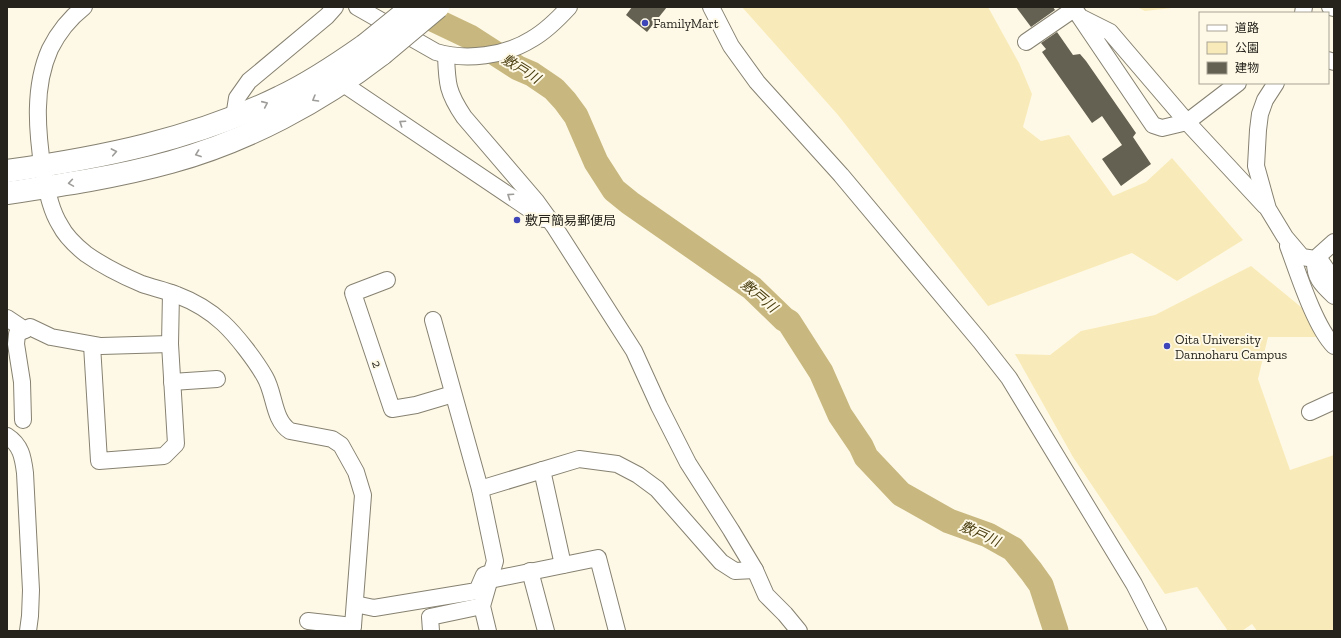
<svg xmlns="http://www.w3.org/2000/svg" width="1341" height="638" font-family="'Zilla Slab','Noto Sans JP',serif">
<style>
.green{fill:#f9ebb9}
.lines{fill:none;stroke-linecap:round;stroke-linejoin:round}
.river{stroke:#c8b87f;stroke-width:25}
.building{fill:#656152}
.minor-casing{stroke:#868171;stroke-width:18}
.highway-casing{stroke:#868171;stroke-width:24}
.minor{stroke:#fff;stroke-width:16}
.highway{stroke:#fff;stroke-width:22}
.highway-bridge-casing{stroke:#868171;stroke-width:24;stroke-linecap:butt}
.highway-bridge{stroke:#fff;stroke-width:22}
.oneway{stroke:#9d9c99}
.poi-dot{fill:#3e45b9;stroke:#fef9e6;stroke-width:1.5}
.labels{text-anchor:middle;dominant-baseline:central;stroke-width:4;stroke-linejoin:round;paint-order:stroke}
.poi-label{font-size:13px;fill:#25231c;stroke:#fef9e6;text-anchor:start}
.street-label{font-size:13px;fill:#25231c;stroke:#fef9e6}
.water-label{font-size:14px;font-style:italic;fill:#4b3f11;stroke:#fef9e6}
</style>
<rect width="100%" height="100%" fill="#fef9e6"/>
<g class="green">
<path d="M 742,7 L 988,7 L 1019,63 L 1032,94 L 1023,127 L 1041,141 L 1069,135 L 1113,196 L 1146,182 L 1172,158 L 1243,240 L 1177,281 L 1132,253 L 988,306 L 838,115 Z"/>
<path d="M 1137,7 L 1181,7 L 1145,11 Z"/>
<path d="M 1251,266 L 1307,312 L 1316,337 L 1268,337 L 1258,379 L 1290,470 L 1334,455 L 1334,631 L 1257,631 L 1252,624 L 1242,631 L 1228,631 L 1197,587 L 1165,594 L 1073,457 L 1015,354 L 1050,355 L 1081,331 L 1155,315 Z"/>
</g>
<g class="lines">
<path class="river" d="M 407,7 L 470,37 L 518,68 L 532,74 L 554,89 L 565,101 L 576,116 L 596,162 L 614,190 L 630,203 L 752,288 L 784,319 L 789,322 L 821,372 L 840,415 L 861,446 L 866,457 L 901,494 L 949,521 L 988,535 L 1013,549 L 1031,571 L 1041,585 L 1056,631"/>
</g>
<g class="building">
<path d="M 632,7 L 667,7 L 647,32 L 626,15 Z"/>
<path d="M 1016,7 L 1053,7 L 1055,10 L 1031,27 Z"/>
<path d="M 1057,32 L 1073,55 L 1080,54 L 1086,61 L 1136,133 L 1133,137 L 1151,164 L 1121,186 L 1102,159 L 1122,145 L 1102,116 L 1092,123 L 1042,52 L 1046,49 L 1041,43 Z"/>
</g>
<g class="lines">
<g class="minor-casing">
<g id="minor">
<path d="M 84,7 C 70,18 58,33 50,49 C 33,87 37,131 43,171 C 47,189 50,209 60,225 C 66,237 76,246 86,254 C 103,266 123,276 142,284 C 153,288 165,290 177,295 C 193,301 210,311 223,323 C 237,336 256,361 265,377 C 275,394 273,420 290,431 L 332,439 L 341,445 L 356,472 L 363,495 L 353,626"/>
<path d="M 357,7 L 436,52 C 466,61 505,56 532,39 C 546,31 558,19 569,7"/>
<path d="M 711,7 L 731,46 L 757,82 L 841,175 L 980,341 L 1009,378 L 1134,584 L 1158,631"/>
<path d="M 1073,7 L 1080,17 L 1110,32 L 1187,122 L 1162,128 L 1153,125 L 1080,17"/>
<path d="M 1330,7 L 1334,8"/>
<path d="M 1303,13 L 1304,7"/>
<path d="M 1026,42 L 1074,9"/>
<path d="M 446,55 C 447,83 447,92 464,117 L 536,201 L 554,226 L 634,351 L 659,406 L 688,463 L 731,530 L 755,570 L 766,595 L 785,614 L 799,631"/>
<path d="M 1328,60 L 1334,62"/>
<path d="M 342,83 L 544,219"/>
<path d="M 1238,83 L 1187,122 L 1265,206"/>
<path d="M 1276,83 L 1265,100 L 1260,114 L 1258,130 L 1256,166 L 1268,209 L 1285,237 L 1302,257 L 1315,259 L 1334,242"/>
<path d="M 234,117 L 237,98 L 249,81 L 327,16 L 335,7"/>
<path d="M 1288,246 C 1298,273 1315,327 1334,346"/>
<path d="M 1334,278 L 1331,276 L 1320,260 L 1315,259 C 1314,277 1321,284 1334,296"/>
<path d="M 387,280 L 353,293 L 392,409 L 416,405 L 453,394"/>
<path d="M 7,318 L 25,330"/>
<path d="M 433,320 L 480,489 L 495,561 L 482,606 L 488,631"/>
<path d="M 92,345 L 99,461 L 164,456 L 176,444 L 170,344"/>
<path d="M 172,382 L 217,379"/>
<path d="M 1310,412 L 1334,401"/>
<path d="M 23,420 L 22,382 L 16,344 L 17,334 L 30,327 L 51,337 L 101,346 L 170,344 L 171,293"/>
<path d="M 7,436 C 21,445 23,457 25,473 L 31,590 L 30,616 L 28,631"/>
<path d="M 542,470 L 563,565"/>
<path d="M 480,489 L 579,459 L 617,464 L 638,475 L 657,489 L 721,562 L 735,571 L 755,570"/>
<path d="M 530,571 L 546,631"/>
<path d="M 490,580 L 598,558 L 617,631"/>
<path d="M 355,604 L 374,608 L 477,591 L 484,575 L 487,574"/>
<path d="M 308,621 L 353,626 L 352,631"/>
<path d="M 431,631 L 430,617 L 482,606"/>
</g>
</g>
<g class="highway-casing">
<g id="highway">
<path d="M 7,171 C 100,158 195,139 280,97 C 310,83 338,64 365,45"/>
<path d="M 7,193 C 62,185 117,177 171,162 C 247,141 320,102 382,54"/>
</g>
</g>
<use href="#minor" class="minor"/>
<use href="#highway" class="highway"/>
<g class="highway-bridge-casing">
<g id="highway-bridge">
<path d="M 365,45 L 412,7"/>
<path d="M 382,54 L 438,7"/>
</g>
</g>
<use href="#highway-bridge" class="highway-bridge"/>
</g>
<defs><path id="oneway-chevron" d="M-2-3.5L2.5 0L-2 3.5" fill="none" stroke-width="1.6" stroke-linecap="round" stroke-linejoin="round"/></defs>
<g class="oneway">
<use href="#oneway-chevron" transform="translate(315 99) rotate(150)"/>
<use href="#oneway-chevron" transform="translate(265 104) rotate(-24)"/>
<use href="#oneway-chevron" transform="translate(402 123) rotate(-146)"/>
<use href="#oneway-chevron" transform="translate(114 152) rotate(-11)"/>
<use href="#oneway-chevron" transform="translate(198 154) rotate(160)"/>
<use href="#oneway-chevron" transform="translate(71 183) rotate(171)"/>
<use href="#oneway-chevron" transform="translate(510 196) rotate(-146)"/>
</g>
<g class="poi-dot">
<circle cx="645" cy="23" r="4"/>
<circle cx="517" cy="220" r="4"/>
<circle cx="1167" cy="346" r="4"/>
</g>
<g class="labels">
<g class="poi-label">
<text x="653" y="23">FamilyMart</text>
<text x="525" y="220">敷戸簡易郵便局</text>
<text x="1175" y="339">Oita University<tspan x="1175" dy="15">Dannoharu Campus</tspan></text>
</g>
<g class="street-label">
<text transform="translate(377 364) rotate(72)">2</text>
</g>
<g class="water-label">
<text transform="translate(521 69) rotate(32)">敷戸川</text>
<text transform="translate(759 296) rotate(40)">敷戸川</text>
<text transform="translate(980 534) rotate(24)">敷戸川</text>
</g>
</g>
<rect width="1341" height="638" fill="none" stroke="#25231c" stroke-width="16"/>
<rect x="1199" y="12" width="130" height="72" fill="#fef9e6" stroke="#a7a395"/>
<rect x="1207" y="25" width="20" height="6" fill="#ffffff" stroke="#a7a395"/>
<text x="1235" y="32" font-size="12" fill="#25231c">道路</text>
<rect x="1207" y="42" width="20" height="12" fill="#f9ebb9" stroke="#a7a395"/>
<text x="1235" y="52" font-size="12" fill="#25231c">公園</text>
<rect x="1207" y="62" width="20" height="12" fill="#656152" stroke="#a7a395"/>
<text x="1235" y="72" font-size="12" fill="#25231c">建物</text>
</svg>
